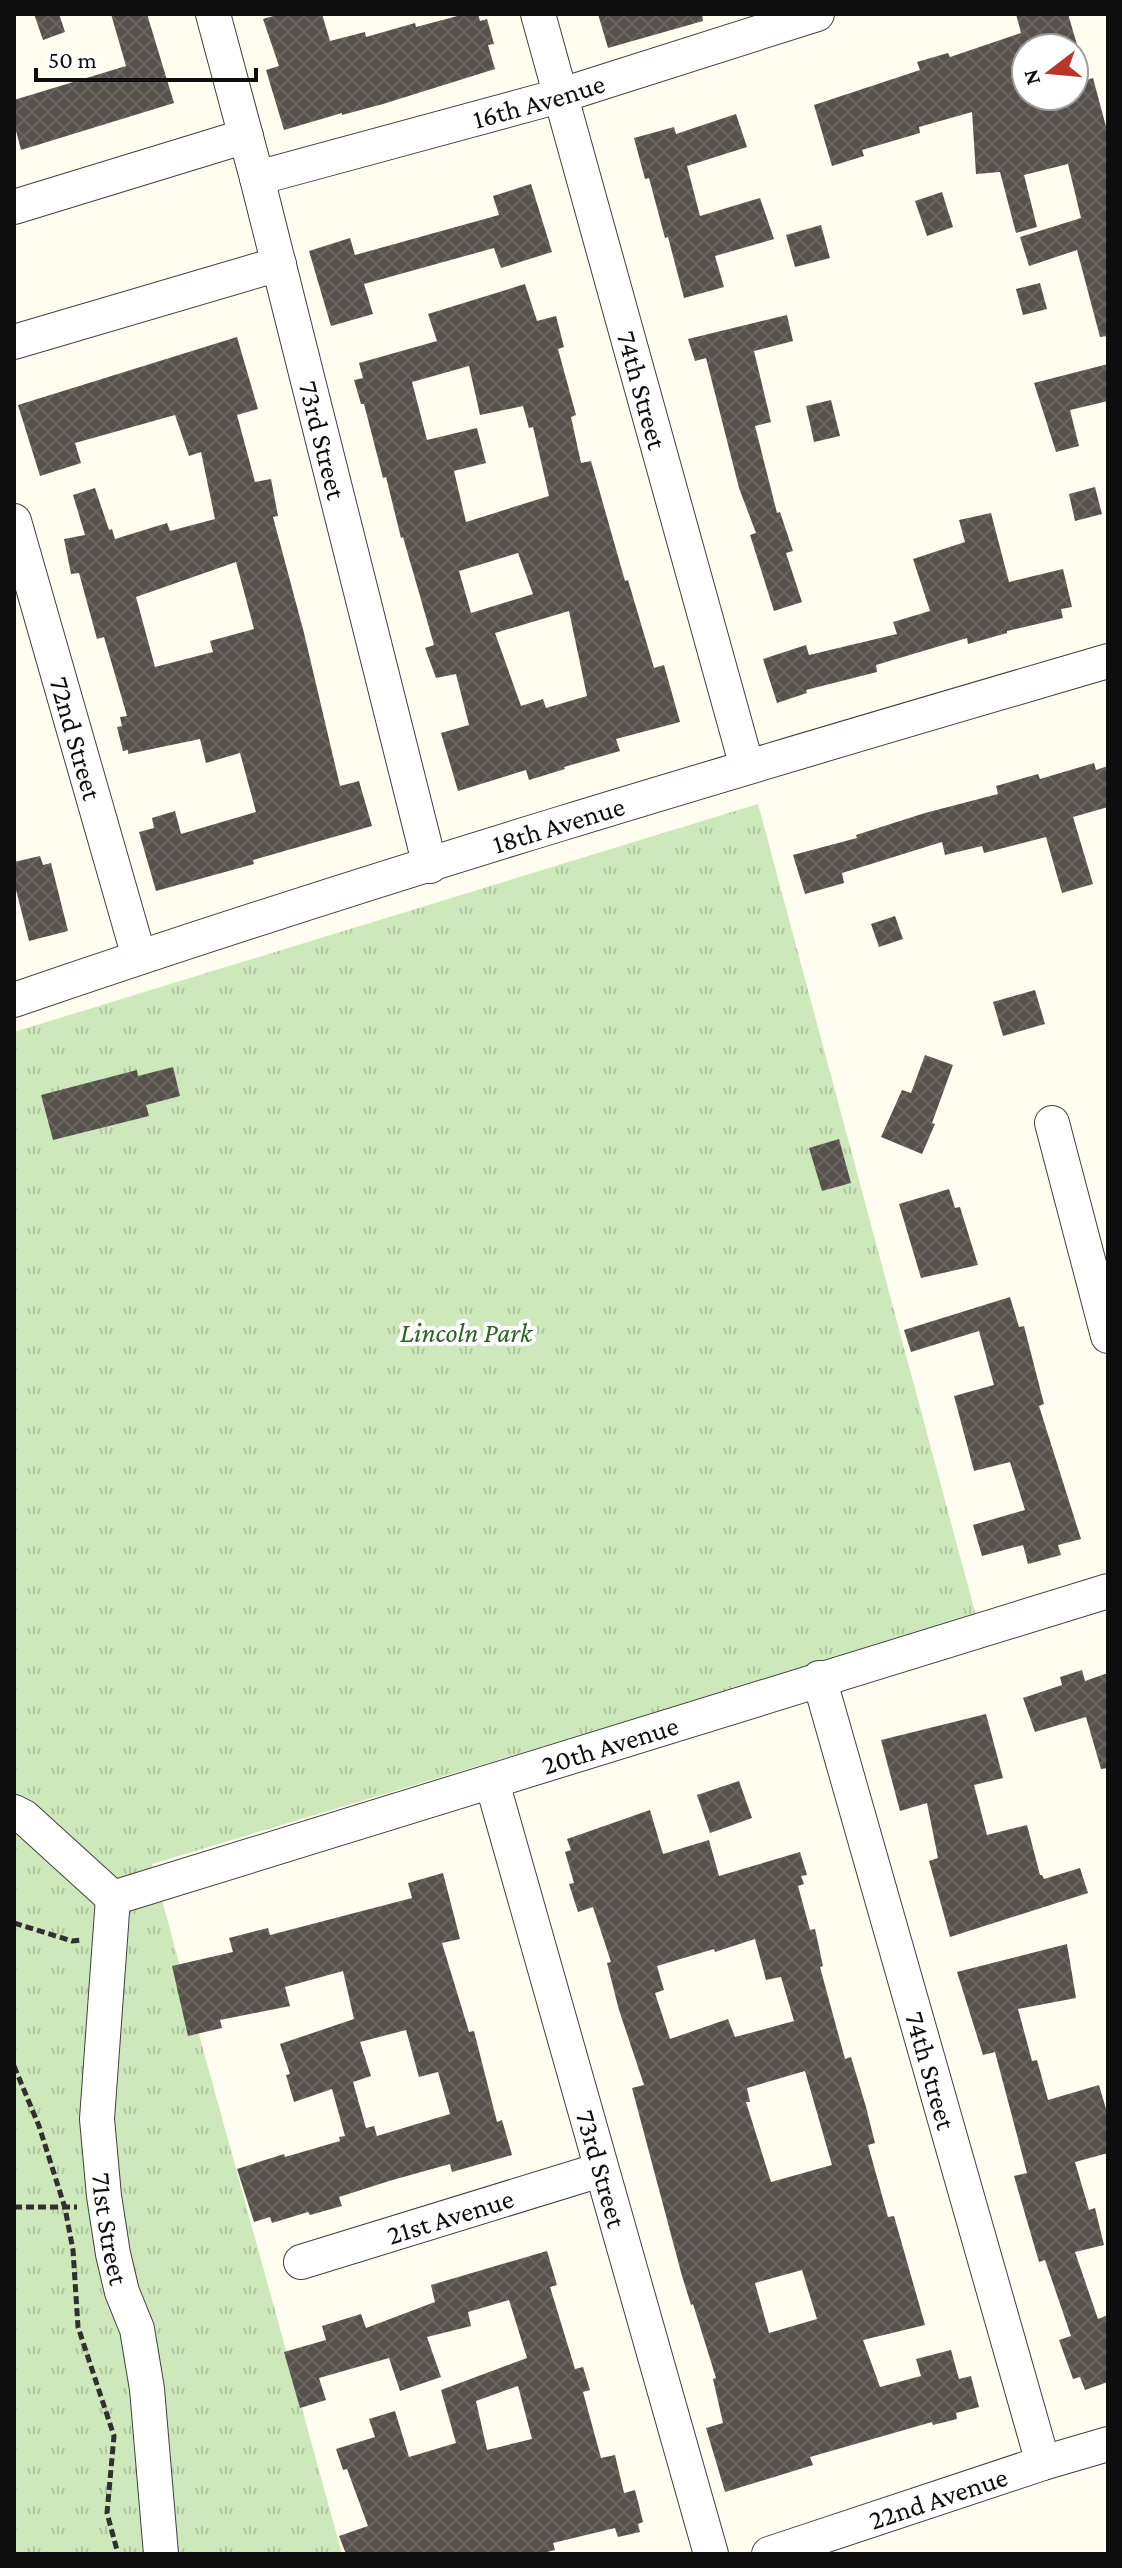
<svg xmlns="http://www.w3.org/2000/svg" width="1122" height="2568" font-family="'Crimson Pro',serif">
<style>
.park{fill:url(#park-tufts)}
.building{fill:url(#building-cross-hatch);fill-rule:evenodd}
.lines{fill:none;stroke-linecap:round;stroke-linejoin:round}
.minor-casing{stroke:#414141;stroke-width:36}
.path{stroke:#303030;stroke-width:5;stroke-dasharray:8 4;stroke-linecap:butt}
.minor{stroke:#fff;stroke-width:34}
.labels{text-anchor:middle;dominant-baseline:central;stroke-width:8;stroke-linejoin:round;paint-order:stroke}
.street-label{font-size:28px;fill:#0e0e0e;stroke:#fff}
.park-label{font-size:28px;font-style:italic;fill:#276321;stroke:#fff}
</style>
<defs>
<pattern id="park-tufts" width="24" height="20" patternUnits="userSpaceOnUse" patternTransform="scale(2)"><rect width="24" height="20" fill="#cde8bb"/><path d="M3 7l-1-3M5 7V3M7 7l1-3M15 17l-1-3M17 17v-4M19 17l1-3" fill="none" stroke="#afc6a0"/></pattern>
<pattern id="building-cross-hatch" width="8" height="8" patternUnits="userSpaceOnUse" patternTransform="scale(2)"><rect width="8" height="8" fill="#56514b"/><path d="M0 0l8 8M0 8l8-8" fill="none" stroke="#696561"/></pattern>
</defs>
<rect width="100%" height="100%" fill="#fefdf0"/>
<path class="park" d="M 758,804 L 976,1616 L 152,1864 L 342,2554 L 14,2554 L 14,1032 Z"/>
<g class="building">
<path d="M 34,14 L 59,14 L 65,32 L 43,40 Z"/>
<path d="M 111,14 L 147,14 L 174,103 L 21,150 L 14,123 L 14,100 L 126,66 Z"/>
<path d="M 280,14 L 322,14 L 330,41 L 365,32 L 366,37 L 415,23 L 416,27 L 465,14 L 478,14 L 480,21 L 487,19 L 494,44 L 488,45 L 495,69 L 383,104 L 342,115 L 342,113 L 284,130 L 266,70 L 279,66 L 263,19 Z"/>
<path d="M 598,14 L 702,14 L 703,21 L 608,48 Z"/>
<path d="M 1016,14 L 1068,14 L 1078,48 L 1026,48 L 1026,96 L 1074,96 L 1074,84 L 1093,78 L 1108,134 L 1108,336 L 1100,337 L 1077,250 L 1029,266 L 1020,237 L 1081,218 L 1068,164 L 1024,175 L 1037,227 L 1016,233 L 1000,172 L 976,174 L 972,112 L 919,127 L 920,133 L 862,150 L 864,156 L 832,166 L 814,105 L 920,70 L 917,62 L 948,53 L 950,57 L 1021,33 Z"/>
<path d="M 736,114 L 747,147 L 687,166 L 700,216 L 760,198 L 774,239 L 715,256 L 724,287 L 684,298 L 668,237 L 665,238 L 649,178 L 645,179 L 634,138 L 674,127 L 676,134 Z"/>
<path d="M 531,184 L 552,252 L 501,268 L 494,248 L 364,284 L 373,314 L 331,326 L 309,251 L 350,238 L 355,255 L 499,215 L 493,196 Z"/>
<path d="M 942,192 L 953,227 L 927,236 L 915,201 Z"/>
<path d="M 821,225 L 830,258 L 795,267 L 786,235 Z"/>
<path d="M 1040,283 L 1047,309 L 1023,315 L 1016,289 Z"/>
<path d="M 525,284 L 537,321 L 556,316 L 564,347 L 558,349 L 576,415 L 571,417 L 581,463 L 591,461 L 625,581 L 628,580 L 654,668 L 664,665 L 680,722 L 616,739 L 620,751 L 564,767 L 565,769 L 529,780 L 526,770 L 458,791 L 441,733 L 469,725 L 456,674 L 436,678 L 425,648 L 434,645 L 403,537 L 401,538 L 386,477 L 383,478 L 364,404 L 361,404 L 354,380 L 363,378 L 359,363 L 437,341 L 428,314 ZM 469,366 L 480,415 L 523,406 L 529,428 L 533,427 L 549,496 L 466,522 L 454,471 L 486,463 L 477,428 L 427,440 L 412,382 ZM 518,553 L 533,594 L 471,613 L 459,571 ZM 569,611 L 587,696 L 546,708 L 543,699 L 521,706 L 495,633 Z"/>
<path d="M 787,315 L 793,341 L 754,351 L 771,422 L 755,426 L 777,513 L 780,512 L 793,551 L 786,553 L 802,602 L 774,611 L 750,535 L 756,533 L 739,488 L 706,358 L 695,361 L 688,339 Z"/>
<path d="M 237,337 L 258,409 L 237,415 L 255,482 L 271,479 L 278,516 L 273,517 L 304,633 L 340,786 L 359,781 L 372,826 L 253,860 L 254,864 L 156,891 L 139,832 L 154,828 L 152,818 L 175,811 L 181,834 L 256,812 L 240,753 L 206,763 L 200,739 L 128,754 L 128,750 L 123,751 L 117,727 L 122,726 L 120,717 L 127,716 L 104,637 L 97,639 L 79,573 L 71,574 L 64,539 L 85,535 L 73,495 L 95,488 L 109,530 L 112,529 L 115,539 L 167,523 L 170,531 L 215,519 L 201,452 L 189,456 L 175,415 L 75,443 L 81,463 L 40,476 L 18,405 ZM 236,562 L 254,629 L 210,641 L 213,652 L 155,667 L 136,597 Z"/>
<path d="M 1108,364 L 1108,401 L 1070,410 L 1079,446 L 1056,452 L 1034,383 Z"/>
<path d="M 831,400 L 840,436 L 814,442 L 806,406 Z"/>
<path d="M 1095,487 L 1102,514 L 1075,521 L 1069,494 Z"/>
<path d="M 991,513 L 1009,582 L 1063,569 L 1072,607 L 1061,609 L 1063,618 L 1007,631 L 1007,633 L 968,644 L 967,638 L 876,665 L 877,672 L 806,690 L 807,693 L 777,703 L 763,659 L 806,645 L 809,655 L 897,634 L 893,622 L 930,611 L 913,559 L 965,542 L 959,520 Z"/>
<path d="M 1094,763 L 1096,770 L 1108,766 L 1108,807 L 1073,817 L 1093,884 L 1062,893 L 1046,837 L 984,853 L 982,846 L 945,855 L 942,842 L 842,873 L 844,883 L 805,894 L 793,855 L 857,838 L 856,835 L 925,813 L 998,794 L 996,786 L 1038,774 L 1040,779 Z"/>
<path d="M 40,856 L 43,865 L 51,863 L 68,931 L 29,941 L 14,882 L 14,862 Z"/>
<path d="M 895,916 L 903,939 L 879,947 L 871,924 Z"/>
<path d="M 1035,990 L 1045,1024 L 1003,1036 L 993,1002 Z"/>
<path d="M 925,1055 L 953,1065 L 932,1123 L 935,1124 L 922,1154 L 881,1137 L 902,1090 L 911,1093 Z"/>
<path d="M 173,1067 L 180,1096 L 146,1105 L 149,1116 L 53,1140 L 41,1095 L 137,1070 L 138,1076 Z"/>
<path d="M 839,1139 L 851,1183 L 822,1191 L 809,1148 Z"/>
<path d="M 949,1189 L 955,1208 L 960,1207 L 978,1265 L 921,1278 L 899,1204 Z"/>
<path d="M 1010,1297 L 1019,1327 L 1024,1326 L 1044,1404 L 1039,1406 L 1081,1539 L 1058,1545 L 1061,1555 L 1028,1564 L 1023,1545 L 982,1556 L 973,1525 L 1025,1510 L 1010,1462 L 974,1471 L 954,1396 L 994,1385 L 979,1331 L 911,1352 L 904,1330 Z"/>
<path d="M 1082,1670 L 1085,1681 L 1108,1673 L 1108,1768 L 1101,1769 L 1086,1717 L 1035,1732 L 1023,1698 L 1062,1685 L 1060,1677 Z"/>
<path d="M 986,1714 L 1003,1778 L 974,1785 L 987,1835 L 1027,1825 L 1040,1875 L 1042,1875 L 1044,1879 L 1080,1868 L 1088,1893 L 950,1937 L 929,1861 L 938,1858 L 927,1803 L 900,1811 L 881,1740 Z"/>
<path d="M 739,1781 L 752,1818 L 710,1833 L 697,1795 Z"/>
<path d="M 650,1810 L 663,1854 L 709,1840 L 719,1876 L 800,1852 L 807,1875 L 801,1876 L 804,1884 L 798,1886 L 810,1930 L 815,1929 L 823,1966 L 820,1967 L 845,2059 L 851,2057 L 866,2107 L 875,2143 L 868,2145 L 888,2217 L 894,2216 L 925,2325 L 863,2340 L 880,2387 L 921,2376 L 916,2359 L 951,2350 L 959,2379 L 971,2376 L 979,2407 L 956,2413 L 957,2419 L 933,2425 L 932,2422 L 810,2457 L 813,2465 L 725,2492 L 706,2428 L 723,2423 L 713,2379 L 716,2378 L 693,2304 L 691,2305 L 682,2276 L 632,2088 L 644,2085 L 619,2010 L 607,1963 L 611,1962 L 593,1907 L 578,1912 L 569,1884 L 574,1883 L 565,1852 L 571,1850 L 567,1839 ZM 755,1939 L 766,1980 L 781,1977 L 794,2021 L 735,2037 L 728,2019 L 670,2039 L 655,1993 L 664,1990 L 657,1966 L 714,1949 L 715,1952 ZM 805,2071 L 832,2165 L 771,2182 L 746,2102 L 750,2102 L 747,2088 ZM 802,2270 L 817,2319 L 769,2333 L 755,2283 Z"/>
<path d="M 443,1873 L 460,1939 L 442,1943 L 469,2032 L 474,2031 L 497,2122 L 502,2120 L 512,2155 L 452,2172 L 450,2164 L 389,2181 L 339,2197 L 342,2206 L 310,2215 L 308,2212 L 272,2223 L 270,2217 L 254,2222 L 237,2169 L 284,2154 L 285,2157 L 340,2141 L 339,2137 L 345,2136 L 332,2089 L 294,2102 L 286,2075 L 290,2074 L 280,2044 L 354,2019 L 343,1971 L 285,1987 L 290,2006 L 220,2020 L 222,2028 L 188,2036 L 172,1966 L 233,1952 L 229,1938 L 268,1928 L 270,1935 L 412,1898 L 408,1883 ZM 406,2030 L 419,2077 L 438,2072 L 450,2114 L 377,2136 L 374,2126 L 366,2128 L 353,2082 L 371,2076 L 360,2042 Z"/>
<path d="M 1067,1944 L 1076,1998 L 1018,2009 L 1032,2061 L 1037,2060 L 1048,2100 L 1099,2085 L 1108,2116 L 1108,2153 L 1075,2162 L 1089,2210 L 1095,2208 L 1104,2245 L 1075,2252 L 1098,2319 L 1108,2315 L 1108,2382 L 1085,2390 L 1080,2377 L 1073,2379 L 1059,2340 L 1071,2336 L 1045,2260 L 1039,2262 L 1014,2176 L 1027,2173 L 995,2052 L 983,2055 L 957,1972 Z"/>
<path d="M 547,2251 L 557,2285 L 550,2287 L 575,2369 L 583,2367 L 590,2390 L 583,2392 L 601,2458 L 615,2455 L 624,2493 L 635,2490 L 643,2522 L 638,2524 L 640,2532 L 618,2537 L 615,2528 L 553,2543 L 555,2550 L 539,2554 L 346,2554 L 339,2536 L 368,2526 L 347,2469 L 343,2470 L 336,2449 L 375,2437 L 369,2419 L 395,2411 L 409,2457 L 456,2443 L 441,2390 L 527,2358 L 509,2300 L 468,2312 L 471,2326 L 427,2337 L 441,2377 L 400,2391 L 389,2358 L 319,2378 L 326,2400 L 300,2408 L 284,2352 L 326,2340 L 322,2326 L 361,2314 L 366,2328 L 435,2302 L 431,2285 ZM 518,2386 L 532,2439 L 487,2450 L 476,2401 Z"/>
</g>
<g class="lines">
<g class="minor-casing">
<g id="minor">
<path id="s1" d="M 213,14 L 257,178 L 430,866"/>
<path id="s2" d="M 538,14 L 747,767"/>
<path id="s3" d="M 257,178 L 559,96 L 817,14"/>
<path d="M 14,207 L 246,136"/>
<path d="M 14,342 L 279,264"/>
<path id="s4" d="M 14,521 L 139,957"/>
<path id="s5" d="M 14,1000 C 375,876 742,768 1108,661"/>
<path d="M 1052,1123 L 1108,1336"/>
<path id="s6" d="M 819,1678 L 1043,2463"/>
<path id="s7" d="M 492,1782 L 711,2554"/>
<path d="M 14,1812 L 24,1817 L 113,1898"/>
<path id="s8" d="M 113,1898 L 1108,1591"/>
<path id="s9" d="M 113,1898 L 97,2119 L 104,2196 L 113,2254 L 122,2292 L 137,2329 L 147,2389 L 161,2554"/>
<path id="s10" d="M 301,2262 L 600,2170"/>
<path id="s11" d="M 769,2554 L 1043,2463 L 1108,2444"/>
</g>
</g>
<g class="path">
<path d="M 14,1923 L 72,1941 L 82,1940"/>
<path d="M 14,2066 L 39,2126 L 65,2208 L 73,2250 L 78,2327 L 114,2436 L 107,2513 L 118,2554"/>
<path d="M 14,2207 L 77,2207"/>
</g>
<use href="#minor" class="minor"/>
</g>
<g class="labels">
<g class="street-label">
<text stroke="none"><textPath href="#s3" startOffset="292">16th Avenue</textPath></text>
<text stroke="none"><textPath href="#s2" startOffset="390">74th Street</textPath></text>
<text stroke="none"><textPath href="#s1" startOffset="440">73rd Street</textPath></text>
<text stroke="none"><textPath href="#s4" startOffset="226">72nd Street</textPath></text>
<text stroke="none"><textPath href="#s5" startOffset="572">18th Avenue</textPath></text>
<text stroke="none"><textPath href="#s8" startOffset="520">20th Avenue</textPath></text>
<text stroke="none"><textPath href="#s6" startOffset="408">74th Street</textPath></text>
<text stroke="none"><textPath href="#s7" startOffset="402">73rd Street</textPath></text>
<text stroke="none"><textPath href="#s10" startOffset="156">21st Avenue</textPath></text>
<text stroke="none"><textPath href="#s9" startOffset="332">71st Street</textPath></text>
<text stroke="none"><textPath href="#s11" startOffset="178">22nd Avenue</textPath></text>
</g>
<g class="park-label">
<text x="466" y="1332">Lincoln Park</text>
</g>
</g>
<rect width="1122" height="2568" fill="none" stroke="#0e0e0e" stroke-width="32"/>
<g transform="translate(1050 72) rotate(254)"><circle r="38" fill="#ffffff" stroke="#9f9f9f" stroke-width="2"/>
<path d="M0-6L14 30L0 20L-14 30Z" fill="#b9362b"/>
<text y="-12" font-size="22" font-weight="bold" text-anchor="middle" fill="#0e0e0e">N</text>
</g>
<path d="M36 68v12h220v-12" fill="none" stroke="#0e0e0e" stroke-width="4"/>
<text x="48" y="68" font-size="24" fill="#0e0e0e" stroke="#ffffff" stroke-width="6" paint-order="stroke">50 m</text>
</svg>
